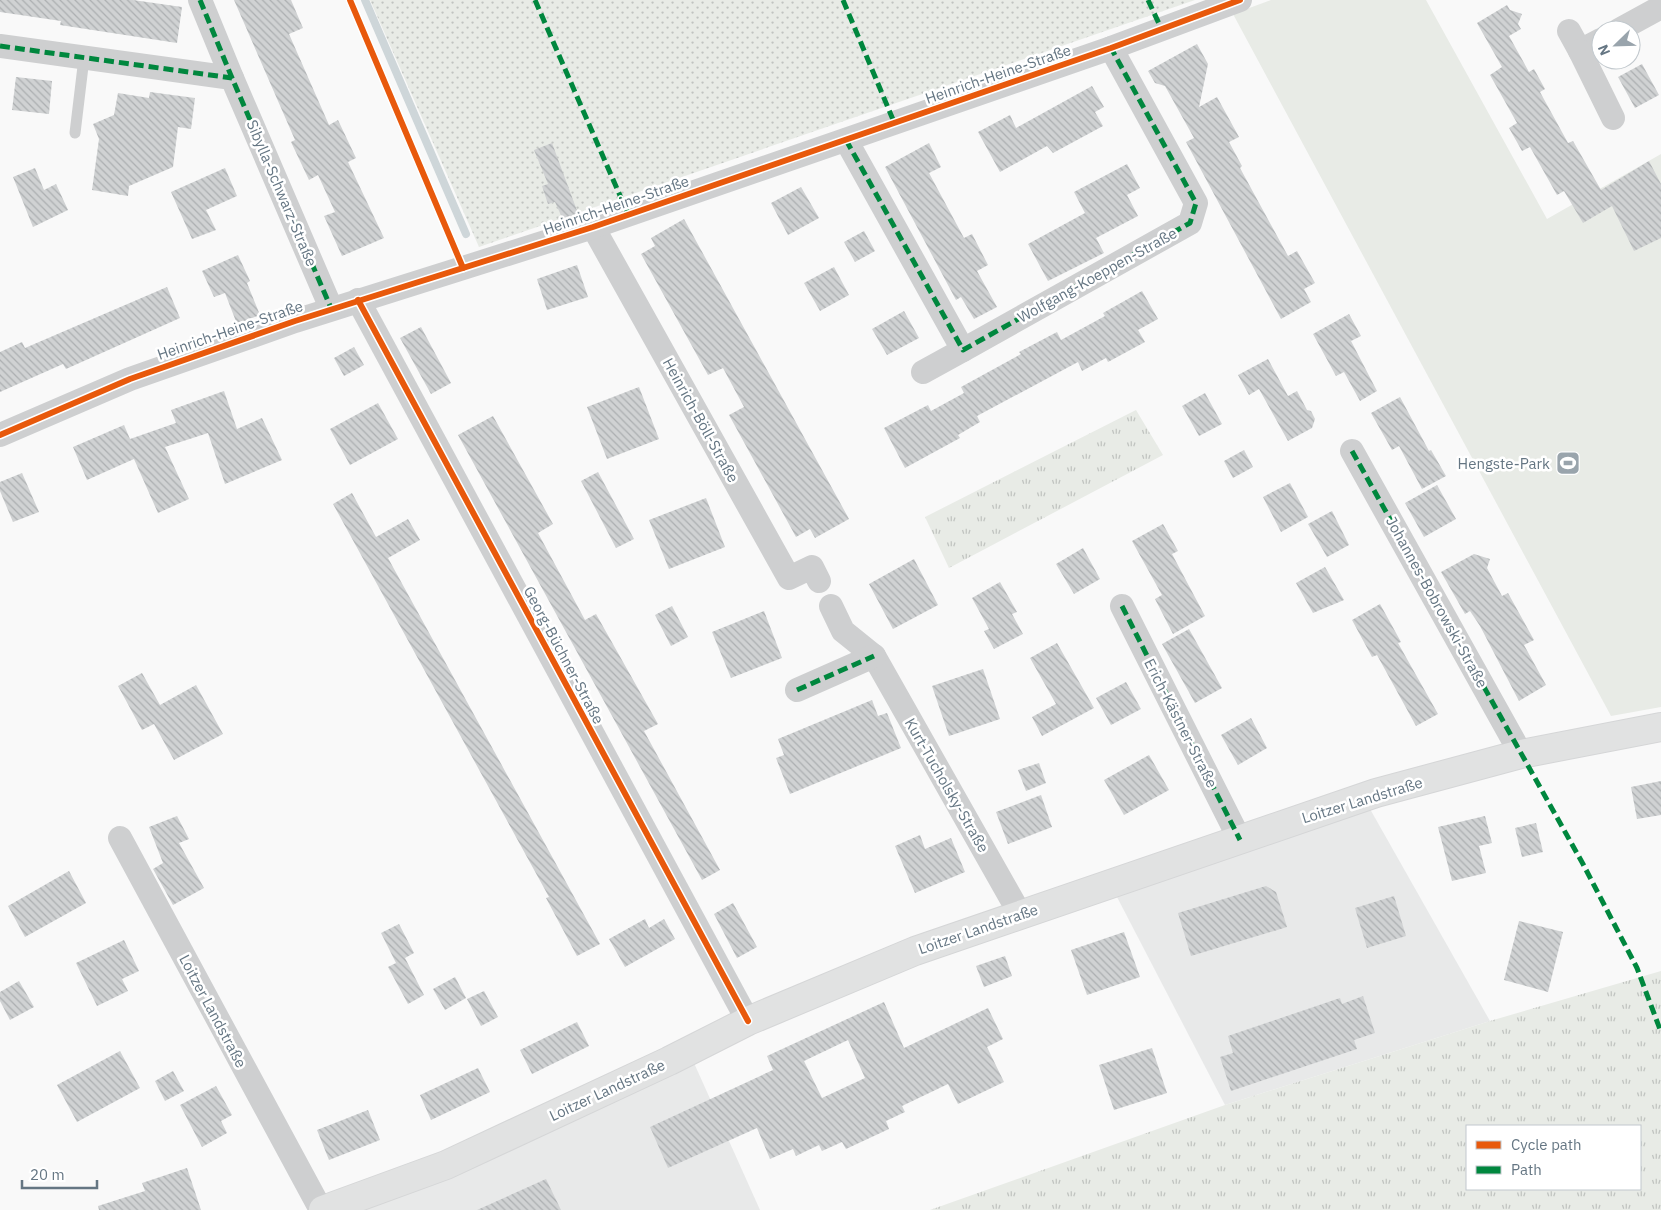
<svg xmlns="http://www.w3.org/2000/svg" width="1661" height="1210" font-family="'IBM Plex Sans',sans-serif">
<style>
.built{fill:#e8e9e9}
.grass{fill:url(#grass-tufts);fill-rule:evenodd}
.garden{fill:url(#garden-dots)}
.pitch{fill:#e8ebe6}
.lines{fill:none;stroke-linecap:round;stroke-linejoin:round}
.stream{stroke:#ced6d9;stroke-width:8}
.building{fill:url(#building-back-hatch);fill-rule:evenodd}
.secondary-casing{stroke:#d5d6d7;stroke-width:30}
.service{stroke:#cecfd0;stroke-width:11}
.minor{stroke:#cecfd0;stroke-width:24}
.secondary{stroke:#e1e2e2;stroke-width:28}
.quiet{stroke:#00873e;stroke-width:5;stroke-dasharray:10 5;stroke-linecap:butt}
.cycleway-casing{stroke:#fff;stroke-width:9}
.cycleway{stroke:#e8590c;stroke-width:6}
.labels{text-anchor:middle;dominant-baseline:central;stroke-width:5;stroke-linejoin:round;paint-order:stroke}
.street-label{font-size:15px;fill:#657683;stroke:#fff}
.poi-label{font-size:15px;fill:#657683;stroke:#fff;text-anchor:end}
</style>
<defs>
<pattern id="grass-tufts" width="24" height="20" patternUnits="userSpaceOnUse" patternTransform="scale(1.25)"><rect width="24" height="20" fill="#e8ebe6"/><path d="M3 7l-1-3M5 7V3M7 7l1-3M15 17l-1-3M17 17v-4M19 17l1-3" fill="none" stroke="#c0c3c0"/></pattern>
<pattern id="garden-dots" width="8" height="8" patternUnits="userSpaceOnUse" patternTransform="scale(1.25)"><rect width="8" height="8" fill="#e8ebe6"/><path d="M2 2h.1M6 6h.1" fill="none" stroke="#c0c3c0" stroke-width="1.8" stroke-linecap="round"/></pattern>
<pattern id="building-back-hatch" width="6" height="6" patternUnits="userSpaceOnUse" patternTransform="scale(1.25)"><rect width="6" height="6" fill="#d0d2d3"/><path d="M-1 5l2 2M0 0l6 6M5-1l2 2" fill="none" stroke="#acafb1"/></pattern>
</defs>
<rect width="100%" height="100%" fill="#f9f9f9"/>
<g class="built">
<path d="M 1370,809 L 1490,1021 L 1225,1105 L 1117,897 Z"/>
<path d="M 694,1063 L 760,1210 L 357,1210 Z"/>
</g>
<g class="grass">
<path d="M 1136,410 L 1163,455 L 949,568 L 925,517 Z"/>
<path d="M 1661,971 L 1661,1210 L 930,1210 L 1225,1105 L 1490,1021 ZM 1467,1126 L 1640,1126 L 1640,1189 L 1467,1189 Z"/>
</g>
<path class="garden" d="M 370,0 L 1195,0 L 479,247 Z"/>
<path class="pitch" d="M 1271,0 L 1426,0 L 1547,219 L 1661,154 L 1661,707 L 1611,716 L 1233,14 Z"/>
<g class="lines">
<path class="stream" d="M 365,0 L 466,234"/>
</g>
<g class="building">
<path d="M 0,0 L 133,0 L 182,7 L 177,43 L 60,25 L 61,21 L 0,12 Z"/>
<path d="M 234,0 L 291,0 L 303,28 L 289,34 L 329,125 L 338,120 L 356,158 L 348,162 L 384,238 L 342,256 L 324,216 L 335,212 L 318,175 L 309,180 L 291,142 L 295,140 Z"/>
<path d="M 1507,5 L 1510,10 L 1522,14 L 1518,24 L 1521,29 L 1509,36 L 1529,72 L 1534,69 L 1545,89 L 1540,92 L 1568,143 L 1573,141 L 1601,190 L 1649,161 L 1661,184 L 1661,238 L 1634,251 L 1612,206 L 1583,223 L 1564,191 L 1557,195 L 1530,147 L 1522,151 L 1509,128 L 1517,123 L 1490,75 L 1502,67 L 1477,23 Z"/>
<path d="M 1197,44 L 1208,64 L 1199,107 L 1217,97 L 1239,137 L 1229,142 L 1242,166 L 1240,168 L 1288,256 L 1297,251 L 1315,283 L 1304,289 L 1311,302 L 1281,319 L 1186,142 L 1194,138 L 1165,86 L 1155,83 L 1148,71 Z"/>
<path d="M 1642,64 L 1659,95 L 1635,108 L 1618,77 Z"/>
<path d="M 16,77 L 52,81 L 49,114 L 12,110 Z"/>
<path d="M 1092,86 L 1104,107 L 1095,112 L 1103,126 L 1053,153 L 1047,146 L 1000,172 L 978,132 L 1010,115 L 1016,128 Z"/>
<path d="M 150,92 L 195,98 L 191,129 L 178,127 L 173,167 L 129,186 L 128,196 L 92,190 L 99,139 L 93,124 L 114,115 L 118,93 L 149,98 Z"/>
<path d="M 552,143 L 579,216 L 564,222 L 555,202 L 548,204 L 542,186 L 548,184 L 534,150 Z"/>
<path d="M 929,143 L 941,167 L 929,173 L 964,238 L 972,234 L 988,265 L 977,271 L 997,307 L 974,319 L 961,297 L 956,300 L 885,167 Z"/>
<path d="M 1127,164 L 1140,188 L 1127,195 L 1138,216 L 1096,238 L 1104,253 L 1048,281 L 1028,244 L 1085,213 L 1074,192 Z"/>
<path d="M 35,168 L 44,190 L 56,184 L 68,210 L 33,227 L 13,177 Z"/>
<path d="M 225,168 L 237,196 L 206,210 L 216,230 L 192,239 L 171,192 Z"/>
<path d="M 801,187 L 819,218 L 788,235 L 771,203 Z"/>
<path d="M 684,219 L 849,519 L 815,538 L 810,529 L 796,537 L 729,415 L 744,407 L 723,368 L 708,375 L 641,254 L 655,246 L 651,238 Z"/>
<path d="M 864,231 L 875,251 L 855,262 L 844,242 Z"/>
<path d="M 238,255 L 250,281 L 247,283 L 260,315 L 237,324 L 225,293 L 214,297 L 202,271 Z"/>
<path d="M 577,265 L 588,297 L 547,310 L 537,279 Z"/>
<path d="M 834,267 L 849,295 L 820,311 L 804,283 Z"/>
<path d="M 167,287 L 180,318 L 66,369 L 63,364 L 0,392 L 0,352 L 22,342 L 25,348 Z"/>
<path d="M 1142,291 L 1158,319 L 1138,330 L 1145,342 L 1108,362 L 1106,358 L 1082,371 L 1078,362 L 977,416 L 980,422 L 958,435 L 960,438 L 905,468 L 884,428 L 928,405 L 931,411 L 964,393 L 961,387 L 1021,354 L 1019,352 L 1057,332 L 1061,340 L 1105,316 L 1103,313 Z"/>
<path d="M 904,311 L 919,338 L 887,355 L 872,329 Z"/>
<path d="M 1349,314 L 1361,336 L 1351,341 L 1377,391 L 1360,401 L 1344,372 L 1336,376 L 1313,334 Z"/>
<path d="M 421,327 L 451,383 L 431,394 L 400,338 Z"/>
<path d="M 354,347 L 364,365 L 344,376 L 334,358 Z"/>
<path d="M 1268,359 L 1288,396 L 1297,391 L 1307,410 L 1311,411 L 1315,419 L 1312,428 L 1288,441 L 1259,389 L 1249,395 L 1238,375 Z"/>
<path d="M 639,387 L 659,439 L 607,459 L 587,407 Z"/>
<path d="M 224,391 L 237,429 L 262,418 L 282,460 L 225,484 L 208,433 L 165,447 L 189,499 L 158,513 L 134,459 L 87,480 L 73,447 L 124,425 L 130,439 L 176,423 L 171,410 Z"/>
<path d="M 1205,393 L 1222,424 L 1199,436 L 1182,406 Z"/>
<path d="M 1400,397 L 1429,451 L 1431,450 L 1446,476 L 1422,489 L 1399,446 L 1392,450 L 1371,413 Z"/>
<path d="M 378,403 L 398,439 L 350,465 L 330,429 Z"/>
<path d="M 493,416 L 553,524 L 538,533 L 585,620 L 596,614 L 658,724 L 644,731 L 720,870 L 702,880 L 458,435 Z"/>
<path d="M 1244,450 L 1253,467 L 1233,478 L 1224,461 Z"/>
<path d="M 598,472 L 634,539 L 616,548 L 581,481 Z"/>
<path d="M 22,473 L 39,512 L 13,522 L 0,491 L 0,482 Z"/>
<path d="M 1290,483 L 1308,517 L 1281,532 L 1263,497 Z"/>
<path d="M 1437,485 L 1456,519 L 1424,537 L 1405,503 Z"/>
<path d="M 352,493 L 376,537 L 408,519 L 420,540 L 388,558 L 600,944 L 577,956 L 546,898 L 549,897 L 333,504 Z"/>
<path d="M 706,498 L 725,547 L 669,569 L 649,520 Z"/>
<path d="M 1332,511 L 1349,545 L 1327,557 L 1308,524 Z"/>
<path d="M 1163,524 L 1178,551 L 1172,554 L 1205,616 L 1173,634 L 1155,599 L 1162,595 L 1132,541 Z"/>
<path d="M 1083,548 L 1100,579 L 1074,594 L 1056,564 Z"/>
<path d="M 1474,554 L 1490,559 L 1487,568 L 1502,596 L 1508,593 L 1534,640 L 1524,645 L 1546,685 L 1519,701 L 1480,626 L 1470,611 L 1465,614 L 1441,572 Z"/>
<path d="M 914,559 L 938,605 L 893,629 L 869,584 Z"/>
<path d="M 1325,567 L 1344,600 L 1313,613 L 1296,583 Z"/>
<path d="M 1000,582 L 1017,612 L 1012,614 L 1023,634 L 994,649 L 984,631 L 989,629 L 972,598 Z"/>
<path d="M 1380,604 L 1401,642 L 1398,643 L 1438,714 L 1416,726 L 1377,655 L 1372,657 L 1352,620 Z"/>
<path d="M 672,606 L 688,637 L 671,646 L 655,615 Z"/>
<path d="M 764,611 L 782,658 L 731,678 L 712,632 Z"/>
<path d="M 1189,629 L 1222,688 L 1195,703 L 1162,644 Z"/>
<path d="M 1057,643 L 1094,708 L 1042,736 L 1032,717 L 1056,704 L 1030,658 Z"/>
<path d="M 983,669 L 1000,719 L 949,736 L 932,686 Z"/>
<path d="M 142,673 L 160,705 L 196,685 L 223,734 L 174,760 L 154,724 L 142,730 L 118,686 Z"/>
<path d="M 1126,682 L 1141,709 L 1111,725 L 1096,698 Z"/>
<path d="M 872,700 L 878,716 L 887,713 L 901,748 L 790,794 L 776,758 L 784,755 L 778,739 Z"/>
<path d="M 1251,718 L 1267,748 L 1238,765 L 1221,735 Z"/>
<path d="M 1149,755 L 1169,790 L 1124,815 L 1104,780 Z"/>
<path d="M 1039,763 L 1046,783 L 1026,791 L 1018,770 Z"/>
<path d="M 1661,781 L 1661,815 L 1637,819 L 1631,787 Z"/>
<path d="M 1041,795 L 1052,827 L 1008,844 L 996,812 Z"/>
<path d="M 177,816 L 189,839 L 179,843 L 204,888 L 173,905 L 153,869 L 163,863 L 149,827 Z"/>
<path d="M 1485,816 L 1492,843 L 1479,846 L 1486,873 L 1452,881 L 1438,827 Z"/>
<path d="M 1536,823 L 1543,852 L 1522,857 L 1515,828 Z"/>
<path d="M 920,835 L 925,849 L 951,838 L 965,872 L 915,893 L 895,846 Z"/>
<path d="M 69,871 L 86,903 L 25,937 L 8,906 Z"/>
<path d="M 1266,886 L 1276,892 L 1287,927 L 1191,956 L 1178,913 Z"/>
<path d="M 1394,896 L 1406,936 L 1367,948 L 1355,908 Z"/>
<path d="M 733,903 L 757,947 L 737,958 L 714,914 Z"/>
<path d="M 645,919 L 649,928 L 664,919 L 675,939 L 625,967 L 609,939 Z"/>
<path d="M 1519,921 L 1563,932 L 1548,992 L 1504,980 Z"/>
<path d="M 399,924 L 414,953 L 405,958 L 424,995 L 408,1004 L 388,967 L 396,963 L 381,933 Z"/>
<path d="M 1124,932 L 1140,977 L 1087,995 L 1071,950 Z"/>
<path d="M 124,940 L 139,971 L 122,979 L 128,991 L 97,1006 L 76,963 Z"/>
<path d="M 1005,956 L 1012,976 L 984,987 L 976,966 Z"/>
<path d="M 455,977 L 466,998 L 445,1010 L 433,989 Z"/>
<path d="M 19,981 L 34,1007 L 10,1020 L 0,1001 L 0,992 Z"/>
<path d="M 484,991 L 498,1017 L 481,1026 L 467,999 Z"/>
<path d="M 1363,996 L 1375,1033 L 1354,1040 L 1357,1049 L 1231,1091 L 1220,1057 L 1233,1053 L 1228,1036 L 1340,998 L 1342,1004 Z"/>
<path d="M 884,1002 L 904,1048 L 988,1008 L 1003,1039 L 987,1047 L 1004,1082 L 958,1104 L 948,1084 L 902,1106 L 905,1112 L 886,1121 L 889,1129 L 846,1149 L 842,1142 L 822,1151 L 819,1145 L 796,1156 L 793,1149 L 770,1159 L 757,1128 L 668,1168 L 650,1127 L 773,1070 L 767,1056 ZM 848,1040 L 865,1078 L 822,1098 L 804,1061 Z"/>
<path d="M 577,1022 L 589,1046 L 532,1074 L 520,1050 Z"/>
<path d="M 1152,1048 L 1167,1093 L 1114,1110 L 1099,1065 Z"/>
<path d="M 120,1051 L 140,1088 L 77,1122 L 57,1085 Z"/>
<path d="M 478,1068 L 490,1092 L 431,1120 L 420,1095 Z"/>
<path d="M 173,1071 L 184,1091 L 165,1101 L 155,1081 Z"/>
<path d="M 216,1086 L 232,1115 L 221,1121 L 227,1133 L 202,1147 L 180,1105 Z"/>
<path d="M 368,1110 L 380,1140 L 329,1160 L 317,1130 Z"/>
<path d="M 187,1168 L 201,1210 L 99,1210 L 98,1206 L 145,1191 L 142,1183 Z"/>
<path d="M 546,1179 L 561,1210 L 477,1210 Z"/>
</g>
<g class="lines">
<g class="secondary-casing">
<path id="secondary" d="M 323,1210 L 446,1165 L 669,1061 L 748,1021 L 915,951 L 1376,793 L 1521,754 L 1661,727"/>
</g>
<path class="service" d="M 75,133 L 84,58"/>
<g class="minor">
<path d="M 200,0 L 232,78"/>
<path d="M 1619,30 L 1661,7"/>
<path d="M 1569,31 L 1580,51 L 1601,40"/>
<path d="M 0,46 L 232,78 L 331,308"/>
<path d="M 1580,51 L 1613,118"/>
<path d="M 846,140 L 963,350 L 1190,223 L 1196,203 L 1111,48"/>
<path d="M 593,227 L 789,578 L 812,567 L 819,581"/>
<path d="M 358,300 L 748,1021"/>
<path d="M 923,372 L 963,350"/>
<path d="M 0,435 L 130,379 L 295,321 L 593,227 L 1111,48 L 1240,0"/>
<path d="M 1352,451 L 1521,754"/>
<path d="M 831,606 L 843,631 L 874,656 L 1020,914"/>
<path d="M 1122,606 L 1240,840"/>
<path d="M 797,690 L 874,656"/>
<path d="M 120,838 L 321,1210"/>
</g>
<use href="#secondary" class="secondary"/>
<g class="quiet">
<path d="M 200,0 L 232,78"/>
<path d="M 535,0 L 628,214"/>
<path d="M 843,0 L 894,122"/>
<path d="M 1148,0 L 1161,28"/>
<path d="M 0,46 L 232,78 L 331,308"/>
<path d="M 846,140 L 963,350 L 1190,223 L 1196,203 L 1111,48"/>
<path d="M 1352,451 L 1583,864 L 1637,968 L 1661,1032"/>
<path d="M 1122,606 L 1240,840"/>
<path d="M 797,690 L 874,656"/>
</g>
<g class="cycleway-casing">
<g id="cycleway">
<path d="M 350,0 L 463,268"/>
<path d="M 358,300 L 748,1021"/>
<path d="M 0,435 L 130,379 L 295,321 L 593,227 L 1111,48 L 1240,0"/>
</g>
</g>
<use href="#cycleway" class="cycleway"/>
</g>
<defs>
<g id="stadium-square" transform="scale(1.25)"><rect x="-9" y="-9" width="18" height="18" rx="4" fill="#99a4ac" stroke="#fff"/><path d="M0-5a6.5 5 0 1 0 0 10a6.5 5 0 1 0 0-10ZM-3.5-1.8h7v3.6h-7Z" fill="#fff"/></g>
</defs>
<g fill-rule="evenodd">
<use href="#stadium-square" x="1568" y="463"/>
</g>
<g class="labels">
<g class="street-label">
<text transform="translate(998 74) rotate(-19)">Heinrich-Heine-Straße</text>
<text transform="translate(282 193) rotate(67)">Sibylla-Schwarz-Straße</text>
<text transform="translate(616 205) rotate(-19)">Heinrich-Heine-Straße</text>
<text transform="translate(1097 275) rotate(-29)">Wolfgang-Koeppen-Straße</text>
<text transform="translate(230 330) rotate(-19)">Heinrich-Heine-Straße</text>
<text transform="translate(701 420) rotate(61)">Heinrich-Böll-Straße</text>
<text transform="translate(1437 602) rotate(61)">Johannes-Bobrowski-Straße</text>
<text transform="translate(564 655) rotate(62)">Georg-Büchner-Straße</text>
<text transform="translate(1181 723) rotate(63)">Erich-Kästner-Straße</text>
<text transform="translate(947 785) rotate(60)">Kurt-Tucholsky-Straße</text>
<text transform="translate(1362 800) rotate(-17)">Loitzer Landstraße</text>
<text transform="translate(978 929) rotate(-19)">Loitzer Landstraße</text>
<text transform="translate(213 1011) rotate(62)">Loitzer Landstraße</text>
<text transform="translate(607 1090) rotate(-25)">Loitzer Landstraße</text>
</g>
<g class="poi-label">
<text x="1550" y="463">Hengste-Park</text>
</g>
</g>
<rect x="1466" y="1125" width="175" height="65" fill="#ffffff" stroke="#c1c8cd"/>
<rect x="1476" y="1141" width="25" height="8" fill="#e8590c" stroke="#c1c8cd"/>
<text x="1511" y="1150" font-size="15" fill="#657683">Cycle path</text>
<rect x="1476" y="1166" width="25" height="8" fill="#00873e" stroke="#c1c8cd"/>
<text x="1511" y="1175" font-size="15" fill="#657683">Path</text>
<g transform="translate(1616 45) rotate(247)"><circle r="24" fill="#ffffff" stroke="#c1c8cd"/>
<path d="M0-4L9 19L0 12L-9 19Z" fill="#99a4ac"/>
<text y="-8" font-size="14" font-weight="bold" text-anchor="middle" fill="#657683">N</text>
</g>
<path d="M22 1180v8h75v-8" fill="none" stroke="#657683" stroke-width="2.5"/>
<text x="30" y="1180" font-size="15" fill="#657683" stroke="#ffffff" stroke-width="4" paint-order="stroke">20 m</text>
</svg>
